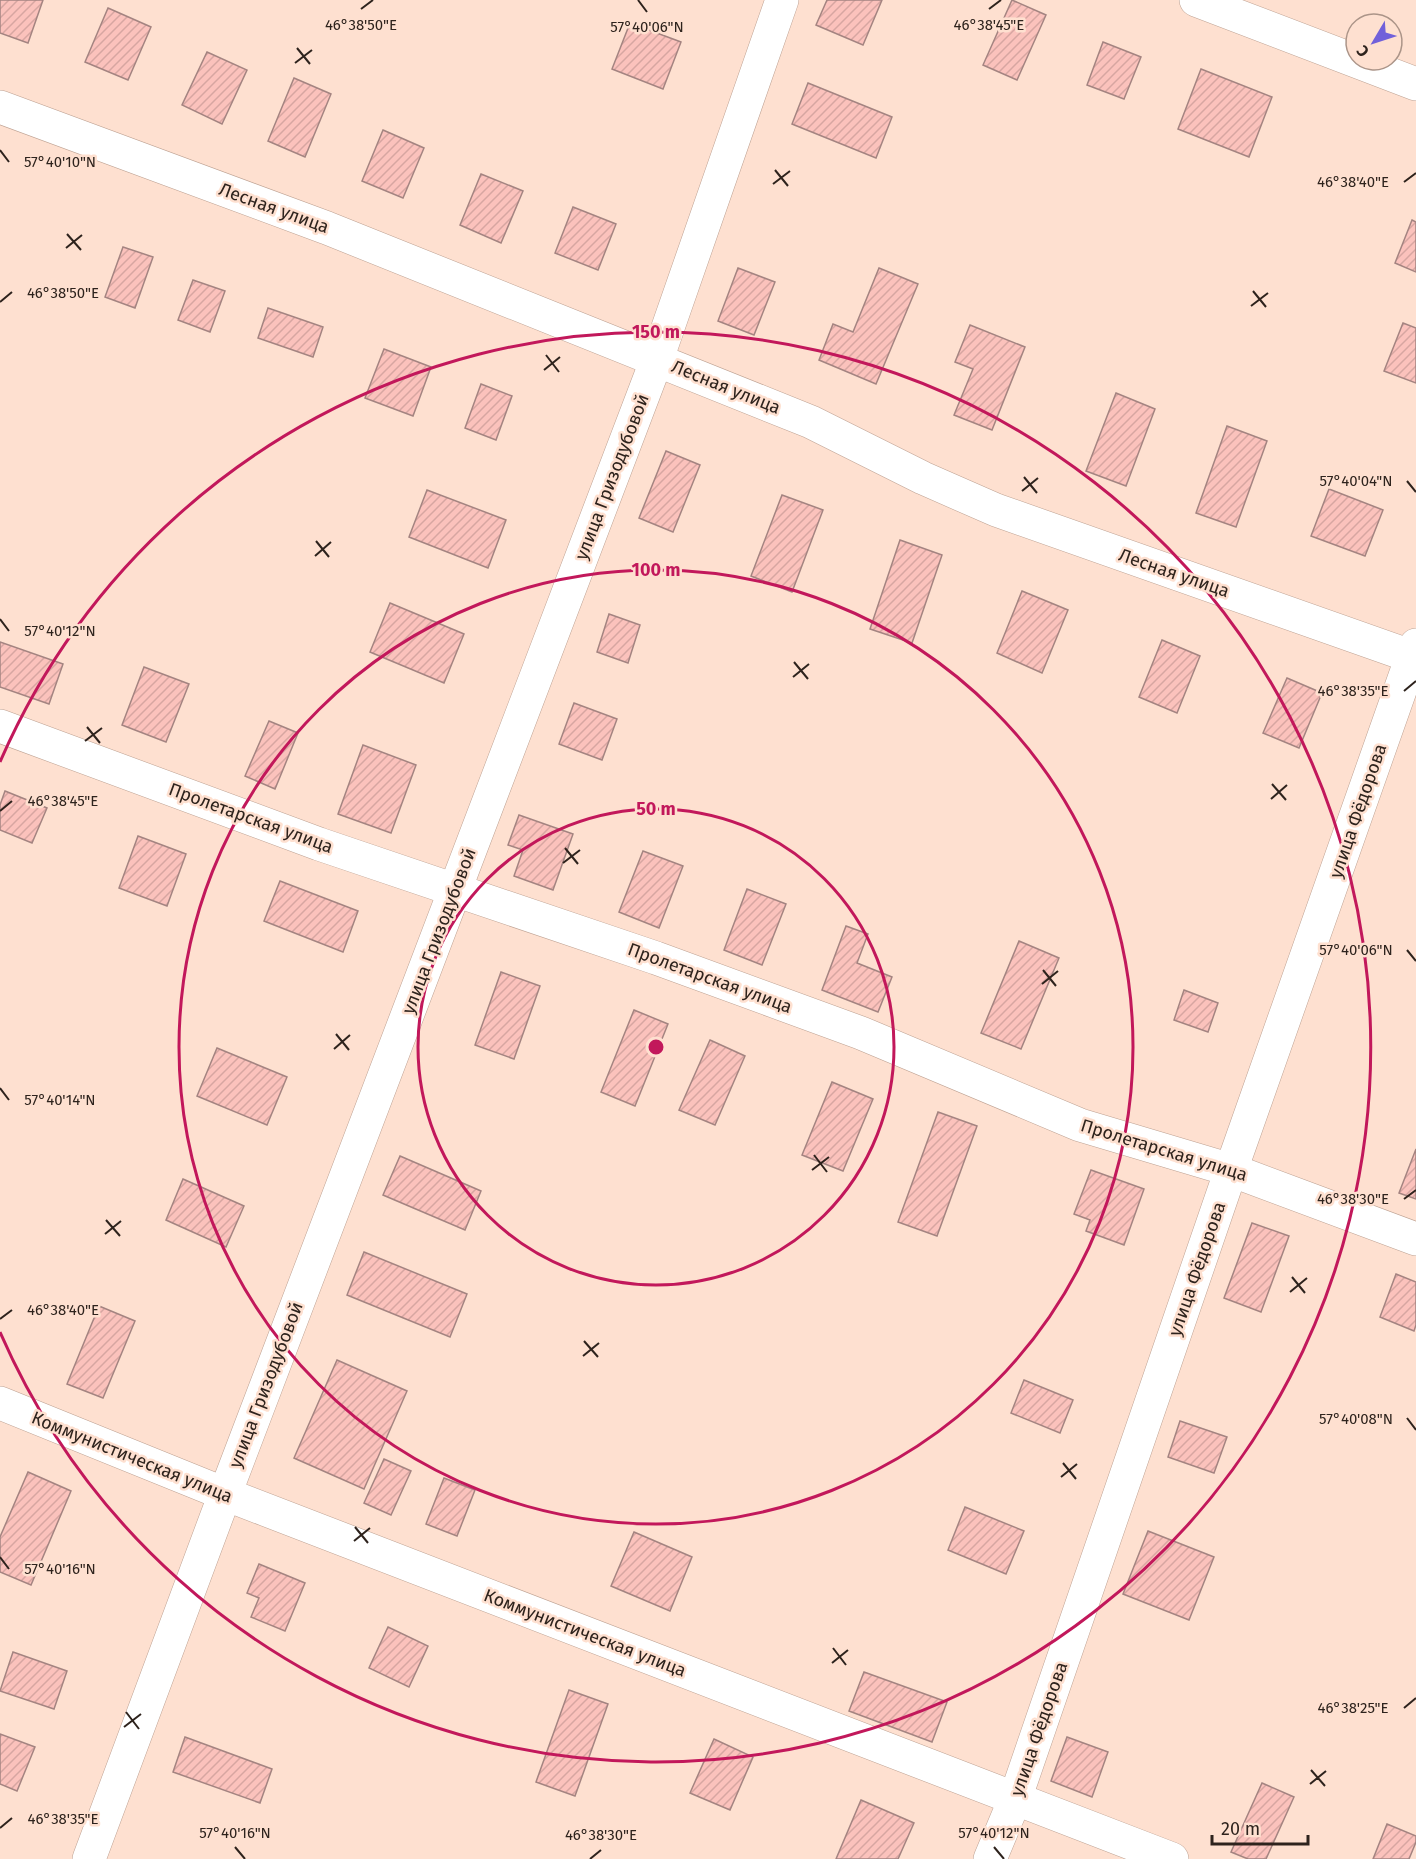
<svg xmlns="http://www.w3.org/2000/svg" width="1416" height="1859" font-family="'Fira Sans',sans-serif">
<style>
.building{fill:url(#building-hatch);stroke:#a48481;stroke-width:1.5}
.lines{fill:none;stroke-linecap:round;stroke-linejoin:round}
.minor-casing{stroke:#bea293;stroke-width:34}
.tertiary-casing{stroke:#bea293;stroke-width:34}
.minor{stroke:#fff;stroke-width:33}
.tertiary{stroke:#fff;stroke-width:33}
.ticks{fill:none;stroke:#2e231d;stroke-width:2}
.ring{fill:none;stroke:#c2185b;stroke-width:3}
.labels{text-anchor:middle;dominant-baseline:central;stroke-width:5;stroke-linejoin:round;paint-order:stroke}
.street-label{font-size:18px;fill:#2e231d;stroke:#fee0d0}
.ticks-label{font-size:15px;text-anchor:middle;fill:#2e231d;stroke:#fee0d0;stroke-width:5;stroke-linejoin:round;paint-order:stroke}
.centre{fill:#c2185b;stroke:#fee0d0;stroke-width:3}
.ring-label{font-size:18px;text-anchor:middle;font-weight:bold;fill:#c2185b;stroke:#fee0d0;stroke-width:5;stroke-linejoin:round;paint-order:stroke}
</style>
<defs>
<pattern id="building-hatch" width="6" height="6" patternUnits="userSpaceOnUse" patternTransform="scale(1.5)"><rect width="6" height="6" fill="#fbc2bc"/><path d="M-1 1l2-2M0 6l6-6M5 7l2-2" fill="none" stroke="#d7a6a1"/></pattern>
</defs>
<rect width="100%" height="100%" fill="#fee0d0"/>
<g class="building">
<path d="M 0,0 L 43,0 L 28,43 L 0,33 Z"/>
<path d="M 827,0 L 882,0 L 863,45 L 816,25 Z"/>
<path d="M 1012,0 L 1046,15 L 1017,80 L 983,65 Z"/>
<path d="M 108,8 L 151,27 L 128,80 L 85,62 Z"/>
<path d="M 630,23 L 681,42 L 663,89 L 612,69 Z"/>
<path d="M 1103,42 L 1141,57 L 1124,99 L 1087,85 Z"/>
<path d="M 207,52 L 247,70 L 222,124 L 182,105 Z"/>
<path d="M 1201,69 L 1272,97 L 1249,157 L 1178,129 Z"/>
<path d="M 294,78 L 331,94 L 305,157 L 268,141 Z"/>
<path d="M 808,83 L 892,117 L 876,158 L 792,124 Z"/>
<path d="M 383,130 L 424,148 L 403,198 L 362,181 Z"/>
<path d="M 481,174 L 523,191 L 501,243 L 460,225 Z"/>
<path d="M 573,207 L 616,224 L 598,270 L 555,253 Z"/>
<path d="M 1412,220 L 1416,222 L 1416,272 L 1395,263 Z"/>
<path d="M 123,247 L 153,257 L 135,308 L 105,297 Z"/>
<path d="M 738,268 L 775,282 L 754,335 L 718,321 Z"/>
<path d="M 879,268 L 918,284 L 876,384 L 819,360 L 833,324 L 853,332 Z"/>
<path d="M 193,280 L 225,291 L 210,332 L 178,320 Z"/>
<path d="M 268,308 L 323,327 L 313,357 L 258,338 Z"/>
<path d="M 1403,323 L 1416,328 L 1416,383 L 1384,371 Z"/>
<path d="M 970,325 L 1025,347 L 992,430 L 954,415 L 973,369 L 955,362 Z"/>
<path d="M 384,349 L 431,367 L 413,416 L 365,398 Z"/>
<path d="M 481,384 L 512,396 L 496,440 L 465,428 Z"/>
<path d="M 1116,393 L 1155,409 L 1126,486 L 1086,471 Z"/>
<path d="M 1227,426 L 1267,441 L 1236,527 L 1196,513 Z"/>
<path d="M 666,451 L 700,465 L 673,532 L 639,518 Z"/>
<path d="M 1329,489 L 1383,510 L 1365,556 L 1311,536 Z"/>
<path d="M 427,490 L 506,520 L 488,568 L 409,537 Z"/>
<path d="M 782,495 L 823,510 L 792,592 L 751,576 Z"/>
<path d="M 900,540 L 942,555 L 912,643 L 870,629 Z"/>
<path d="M 1022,591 L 1068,610 L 1042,673 L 997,653 Z"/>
<path d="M 390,603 L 464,634 L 444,683 L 370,652 Z"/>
<path d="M 609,614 L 640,625 L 628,663 L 597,652 Z"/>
<path d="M 1162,640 L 1200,656 L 1177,713 L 1139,697 Z"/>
<path d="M 0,642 L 63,664 L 49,704 L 0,687 Z"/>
<path d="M 144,667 L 189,684 L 166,742 L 122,725 Z"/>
<path d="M 1287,678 L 1322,693 L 1299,748 L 1263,733 Z"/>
<path d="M 574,703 L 617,719 L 602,760 L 559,744 Z"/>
<path d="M 269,721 L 298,733 L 275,789 L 245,776 Z"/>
<path d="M 363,745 L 416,765 L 391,833 L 338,814 Z"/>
<path d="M 5,791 L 47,808 L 32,843 L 0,830 L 0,805 Z"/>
<path d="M 519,815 L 573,834 L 553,890 L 514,876 L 523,850 L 508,845 Z"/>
<path d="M 138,836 L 186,854 L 167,906 L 119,888 Z"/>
<path d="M 643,851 L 683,866 L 659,928 L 619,912 Z"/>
<path d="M 280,881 L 358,911 L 343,952 L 264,921 Z"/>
<path d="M 747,889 L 786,904 L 762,965 L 724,950 Z"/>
<path d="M 846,926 L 868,934 L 857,963 L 892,977 L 878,1012 L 822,990 Z"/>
<path d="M 1019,941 L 1059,958 L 1021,1049 L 981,1033 Z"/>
<path d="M 501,972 L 540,986 L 514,1059 L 475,1045 Z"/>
<path d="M 1184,990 L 1218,1003 L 1208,1032 L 1174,1020 Z"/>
<path d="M 634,1010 L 668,1024 L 635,1106 L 601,1092 Z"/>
<path d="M 710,1040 L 745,1056 L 715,1125 L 679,1110 Z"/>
<path d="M 217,1048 L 287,1077 L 267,1125 L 197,1096 Z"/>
<path d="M 832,1082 L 873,1099 L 843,1171 L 802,1155 Z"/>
<path d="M 938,1112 L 977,1126 L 937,1236 L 898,1222 Z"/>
<path d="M 1416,1149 L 1416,1199 L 1399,1193 Z"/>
<path d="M 400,1156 L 481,1191 L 465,1230 L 383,1195 Z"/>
<path d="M 1091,1170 L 1144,1189 L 1124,1245 L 1086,1231 L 1090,1220 L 1074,1214 Z"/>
<path d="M 183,1179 L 244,1206 L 226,1247 L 166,1220 Z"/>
<path d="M 1252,1223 L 1289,1236 L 1261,1312 L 1224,1298 Z"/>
<path d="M 364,1252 L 467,1294 L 450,1337 L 347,1295 Z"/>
<path d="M 1396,1274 L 1416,1282 L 1416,1325 L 1414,1331 L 1380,1317 Z"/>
<path d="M 99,1306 L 135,1321 L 103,1398 L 67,1384 Z"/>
<path d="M 337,1360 L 407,1391 L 364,1489 L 294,1458 Z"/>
<path d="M 1024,1380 L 1073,1400 L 1060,1433 L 1011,1413 Z"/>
<path d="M 1180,1421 L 1227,1437 L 1214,1473 L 1168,1457 Z"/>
<path d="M 384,1459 L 411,1471 L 391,1515 L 364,1503 Z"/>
<path d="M 28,1472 L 71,1491 L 31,1585 L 0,1572 L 0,1537 Z"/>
<path d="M 444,1478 L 475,1490 L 457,1536 L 426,1524 Z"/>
<path d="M 965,1507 L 1024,1531 L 1006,1574 L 948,1550 Z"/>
<path d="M 1148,1531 L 1214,1557 L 1189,1620 L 1123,1594 Z"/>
<path d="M 634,1532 L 692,1557 L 670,1611 L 611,1586 Z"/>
<path d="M 259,1564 L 305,1583 L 285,1631 L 251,1617 L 259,1598 L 247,1593 Z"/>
<path d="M 388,1627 L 428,1646 L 409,1687 L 369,1668 Z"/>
<path d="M 13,1652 L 67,1671 L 54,1709 L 0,1691 Z"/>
<path d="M 864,1672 L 947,1702 L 932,1742 L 849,1711 Z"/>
<path d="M 569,1690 L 608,1704 L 575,1796 L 536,1782 Z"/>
<path d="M 0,1734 L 35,1747 L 17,1791 L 0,1784 Z"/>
<path d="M 185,1737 L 272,1769 L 260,1803 L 173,1772 Z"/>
<path d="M 1067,1737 L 1108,1752 L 1092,1797 L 1051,1781 Z"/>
<path d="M 714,1739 L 753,1757 L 730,1810 L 690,1793 Z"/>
<path d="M 1262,1783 L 1294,1797 L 1266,1859 L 1248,1859 L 1231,1852 Z"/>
<path d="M 861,1800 L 914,1823 L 898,1859 L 836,1859 Z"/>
<path d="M 1387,1824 L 1416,1836 L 1416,1842 L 1409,1859 L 1373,1859 Z"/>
</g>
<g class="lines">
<g class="minor-casing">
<g id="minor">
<path d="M 1196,0 L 1416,84"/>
<path d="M 0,107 L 327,228 L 811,422 L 923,478 L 996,510 L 1416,658"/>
<path d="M 0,726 L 319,844 L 656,958 L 861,1033 L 1080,1125 L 1231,1170 L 1416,1239"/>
<path d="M 89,1859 L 225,1494 L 657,359 L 782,0"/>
<path d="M 990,1859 L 1015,1799 L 1231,1170 L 1416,645"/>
</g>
</g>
<g class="tertiary-casing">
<path id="tertiary" d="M 0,1403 L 225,1494 L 1172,1859"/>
</g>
<use href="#minor" class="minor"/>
<use href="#tertiary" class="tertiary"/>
</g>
<path class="ticks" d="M 638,0 L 647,12M 361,9 L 373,0M 989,9 L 1001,0M 297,48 L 310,64M 295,63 L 312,50M 0,150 L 9,162M 775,170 L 788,186M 1404,182 L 1416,173M 773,184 L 790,171M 67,234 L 81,250M 66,248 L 82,235M 1253,291 L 1266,307M 0,302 L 12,292M 1251,306 L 1268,293M 546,355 L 559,372M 544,370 L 560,357M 1024,477 L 1037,493M 1407,481 L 1416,492M 1022,491 L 1038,478M 316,541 L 329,557M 315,556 L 331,542M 0,619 L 9,631M 794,662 L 808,679M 793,677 L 809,664M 1404,691 L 1416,681M 87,727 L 100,743M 85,741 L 102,728M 1272,784 L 1286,800M 1271,799 L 1287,785M 0,811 L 12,801M 565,848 L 578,864M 563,863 L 580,850M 1407,950 L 1416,961M 1043,970 L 1056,986M 1042,984 L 1058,971M 336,1034 L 349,1050M 334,1049 L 350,1035M 0,1088 L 9,1100M 814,1155 L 827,1172M 812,1170 L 829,1157M 1404,1199 L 1416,1190M 106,1220 L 120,1236M 105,1234 L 121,1221M 1292,1277 L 1305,1293M 1290,1292 L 1307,1278M 0,1319 L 12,1310M 584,1341 L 598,1357M 583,1356 L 599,1343M 1407,1418 L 1416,1430M 1063,1463 L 1076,1479M 1061,1477 L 1077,1464M 355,1527 L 368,1543M 354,1541 L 370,1528M 0,1557 L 9,1569M 833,1648 L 846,1665M 832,1663 L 848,1650M 1404,1708 L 1416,1698M 126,1712 L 139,1729M 124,1727 L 141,1714M 1311,1770 L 1325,1786M 1310,1784 L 1326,1771M 0,1828 L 12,1818M 235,1847 L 245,1859M 994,1847 L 1004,1859M 590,1859 L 601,1850"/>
<g class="ring">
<circle cx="656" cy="1047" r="238"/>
<circle cx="656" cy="1047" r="477"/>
<path d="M0 762A715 715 0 1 1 0 1332"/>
</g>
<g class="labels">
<g class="street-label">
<text transform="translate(274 208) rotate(20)">Лесная улица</text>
<text transform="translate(726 387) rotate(22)">Лесная улица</text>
<text transform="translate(612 477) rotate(-69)">улица Гризодубовой</text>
<text transform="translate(1174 573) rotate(19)">Лесная улица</text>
<text transform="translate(1358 811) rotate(-71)">улица Фёдорова</text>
<text transform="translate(251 818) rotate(20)">Пролетарская улица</text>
<text transform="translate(439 931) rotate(-69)">улица Гризодубовой</text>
<text transform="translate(710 978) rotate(20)">Пролетарская улица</text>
<text transform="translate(1164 1150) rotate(17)">Пролетарская улица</text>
<text transform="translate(1197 1269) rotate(-71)">улица Фёдорова</text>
<text transform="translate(266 1385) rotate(-69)">улица Гризодубовой</text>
<text transform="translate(132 1457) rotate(22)">Коммунистическая улица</text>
<text transform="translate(585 1633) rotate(21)">Коммунистическая улица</text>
<text transform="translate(1039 1729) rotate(-71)">улица Фёдорова</text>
</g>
</g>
<g class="ticks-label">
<text x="361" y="30">46°38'50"E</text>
<text x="989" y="30">46°38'45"E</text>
<text x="647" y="32">57°40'06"N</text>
<text x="60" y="167">57°40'10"N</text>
<text x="1353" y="187">46°38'40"E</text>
<text x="63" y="298">46°38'50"E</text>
<text x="1356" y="486">57°40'04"N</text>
<text x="60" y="636">57°40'12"N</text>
<text x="1353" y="696">46°38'35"E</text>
<text x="63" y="806">46°38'45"E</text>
<text x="1356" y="955">57°40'06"N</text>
<text x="60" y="1105">57°40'14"N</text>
<text x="1353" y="1204">46°38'30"E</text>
<text x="63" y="1315">46°38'40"E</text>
<text x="1356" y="1424">57°40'08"N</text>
<text x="60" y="1574">57°40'16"N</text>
<text x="1353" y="1713">46°38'25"E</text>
<text x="63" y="1824">46°38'35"E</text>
<text x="235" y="1838">57°40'16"N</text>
<text x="994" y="1838">57°40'12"N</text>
<text x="601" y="1840">46°38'30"E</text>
</g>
<circle cx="656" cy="1047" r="9" class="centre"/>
<g class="ring-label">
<text x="656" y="338">150 m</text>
<text x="656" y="576">100 m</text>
<text x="656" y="815">50 m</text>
</g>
<g transform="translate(1374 42) rotate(231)"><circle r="28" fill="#fee0d0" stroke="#ab9488" stroke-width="1.5"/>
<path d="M0-4.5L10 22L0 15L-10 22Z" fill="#7160da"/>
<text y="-9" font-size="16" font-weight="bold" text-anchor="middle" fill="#2e231d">С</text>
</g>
<path d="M1212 1835v9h96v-9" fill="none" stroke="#2e231d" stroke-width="3"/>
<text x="1221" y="1835" font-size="18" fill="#2e231d" stroke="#fee0d0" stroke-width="4.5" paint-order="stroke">20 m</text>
</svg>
